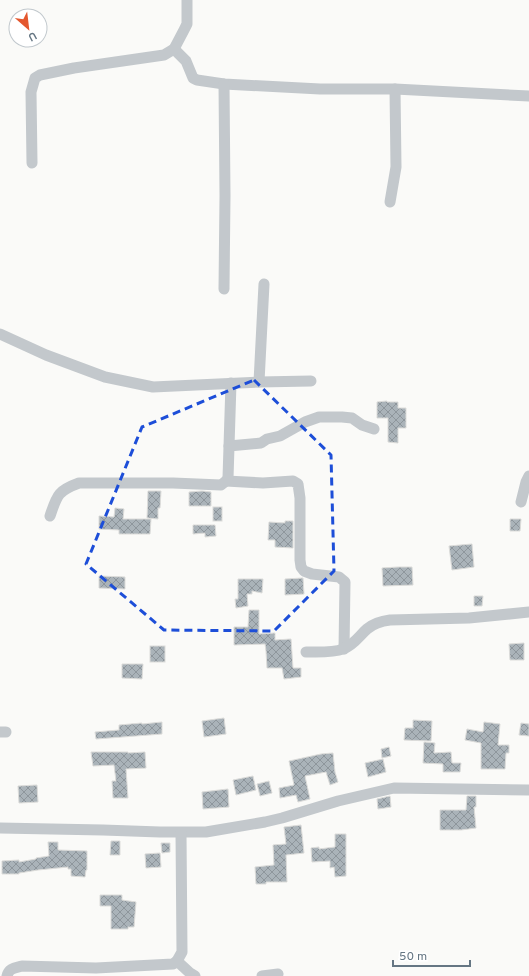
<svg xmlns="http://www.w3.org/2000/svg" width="529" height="976" font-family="Overpass,sans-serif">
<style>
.building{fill:url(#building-cross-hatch);stroke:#dcdcda}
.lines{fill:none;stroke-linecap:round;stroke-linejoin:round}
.street{stroke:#c3c8cc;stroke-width:11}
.marked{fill:none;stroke:#1d4ed8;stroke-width:3;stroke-dasharray:8 5;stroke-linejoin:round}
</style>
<defs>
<pattern id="building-cross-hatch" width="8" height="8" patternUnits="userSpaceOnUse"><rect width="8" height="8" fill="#aab3b9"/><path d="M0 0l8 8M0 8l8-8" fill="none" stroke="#8e969c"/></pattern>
</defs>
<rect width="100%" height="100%" fill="#fafaf8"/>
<g class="building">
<path d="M 387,401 L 387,402 L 398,402 L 398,408 L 406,408 L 406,428 L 398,428 L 398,443 L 388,442 L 388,418 L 377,418 L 377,402 Z"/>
<path d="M 148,491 L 161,491 L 160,508 L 158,508 L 158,519 L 147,518 Z"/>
<path d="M 202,491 L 211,492 L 211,506 L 189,506 L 189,492 Z"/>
<rect x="213" y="507" width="9" height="14"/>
<path d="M 115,508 L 124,509 L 123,519 L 151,519 L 150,534 L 119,534 L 119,530 L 99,529 L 99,516 L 114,517 Z"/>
<path d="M 510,519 L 521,519 L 520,531 L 510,531 Z"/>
<path d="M 285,521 L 293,521 L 293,548 L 275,547 L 275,540 L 268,540 L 269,522 L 285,523 Z"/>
<path d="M 193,525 L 215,525 L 216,536 L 205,537 L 205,533 L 193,534 Z"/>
<path d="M 472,544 L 474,567 L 452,570 L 449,546 Z"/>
<path d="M 398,567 L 412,567 L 413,585 L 383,586 L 382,568 Z"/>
<path d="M 99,576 L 125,577 L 125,589 L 99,588 Z"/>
<path d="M 303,578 L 304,594 L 285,595 L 285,579 Z"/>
<path d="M 238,579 L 263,579 L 262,593 L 252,591 L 252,594 L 247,594 L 248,606 L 236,608 L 235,599 L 238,599 Z"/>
<path d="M 474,596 L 483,596 L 482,606 L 474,606 Z"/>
<path d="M 249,610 L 259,610 L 259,634 L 275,633 L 275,640 L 291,639 L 293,668 L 301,668 L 301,677 L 284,679 L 282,668 L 267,668 L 266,651 L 265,644 L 234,645 L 234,627 L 248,627 Z"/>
<path d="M 524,643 L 524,660 L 510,660 L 509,644 Z"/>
<rect x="150" y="646" width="15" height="16"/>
<path d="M 122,664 L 143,664 L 142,679 L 122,678 Z"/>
<path d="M 224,718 L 226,734 L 204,737 L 202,721 Z"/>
<path d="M 413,720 L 432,721 L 431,741 L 404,740 L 405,728 L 413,728 Z"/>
<path d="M 162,722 L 162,734 L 96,739 L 95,732 L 119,730 L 119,725 L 142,723 L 142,724 Z"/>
<path d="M 484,722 L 500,724 L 498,745 L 509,745 L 509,753 L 506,753 L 505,769 L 481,769 L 481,743 L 465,740 L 467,729 L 483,732 Z"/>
<path d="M 521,723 L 529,724 L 529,736 L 519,735 Z"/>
<path d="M 424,742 L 435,743 L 434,753 L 451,752 L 452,763 L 461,763 L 460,772 L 443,772 L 443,764 L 423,763 Z"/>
<path d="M 389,747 L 391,756 L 382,758 L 381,749 Z"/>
<path d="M 91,752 L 128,752 L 128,753 L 145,752 L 146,768 L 126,769 L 128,798 L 113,798 L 112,781 L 116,781 L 114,765 L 93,766 Z"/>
<path d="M 333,753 L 335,772 L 338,782 L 330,785 L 326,772 L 305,776 L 310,799 L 298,802 L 296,795 L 280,798 L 279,788 L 294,785 L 289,761 L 321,754 Z"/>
<path d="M 383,759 L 386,772 L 368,777 L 365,763 Z"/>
<path d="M 253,776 L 256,790 L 236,795 L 233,780 Z"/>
<path d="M 269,781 L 272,793 L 260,796 L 257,784 Z"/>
<path d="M 37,785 L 38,802 L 19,803 L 18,786 Z"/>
<path d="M 228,789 L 229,807 L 203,809 L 202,792 Z"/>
<path d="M 390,796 L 391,807 L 378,809 L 377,799 Z"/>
<path d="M 467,796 L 476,796 L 476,807 L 474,807 L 476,828 L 461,830 L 440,830 L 440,810 L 466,810 Z"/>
<path d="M 301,825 L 304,853 L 286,855 L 287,882 L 266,882 L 266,884 L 256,884 L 255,867 L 274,865 L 273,845 L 286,844 L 284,827 Z"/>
<path d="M 335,834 L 346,834 L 346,876 L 335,877 L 334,867 L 330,868 L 330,861 L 312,862 L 311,848 L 319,847 L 319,849 L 335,847 Z"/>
<path d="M 111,841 L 120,841 L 120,855 L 110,855 Z"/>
<path d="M 48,842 L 58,842 L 58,850 L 87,851 L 87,870 L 86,870 L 85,877 L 71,876 L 71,869 L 68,869 L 68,867 L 38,870 L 19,873 L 19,874 L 2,874 L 2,861 L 19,860 L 19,862 L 36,859 L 36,858 L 49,856 Z"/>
<path d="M 161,843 L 170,843 L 170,852 L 162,853 Z"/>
<path d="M 160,853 L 161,867 L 146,868 L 145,854 Z"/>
<path d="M 100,895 L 122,895 L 122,900 L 136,902 L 134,927 L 128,927 L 128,929 L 111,929 L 111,906 L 100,906 Z"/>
</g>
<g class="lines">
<g class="street">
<path d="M 174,49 L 186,61 L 193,78 L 197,80 L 224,84 L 320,89 L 395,89 L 529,96"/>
<path d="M 32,163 L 31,92 L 35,78 L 40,75 L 74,68 L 164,55 L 174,49 L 184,30 L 187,24 L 187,0"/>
<path d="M 390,202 L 396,167 L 395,89"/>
<path d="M 224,289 L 225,196 L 224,84"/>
<path d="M 0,334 L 46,355 L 105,377 L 153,387 L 259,382 L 311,381"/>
<path d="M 259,382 L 264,284"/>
<path d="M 229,446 L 261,443 L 267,439 L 280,436 L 305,422 L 319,417 L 342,417 L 352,418 L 362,425 L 374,429"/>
<path d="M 226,481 L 263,483 L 293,481 L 298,484 L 300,498 L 300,560 L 301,567 L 304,571 L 312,574 L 339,577 L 345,582 L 344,649"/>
<path d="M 521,502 L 526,482 L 529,476"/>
<path d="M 50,516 C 57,496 57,491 79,483 L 173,483 L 221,485 L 226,481 L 228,478 L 231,383"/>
<path d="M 306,652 C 317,652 333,653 343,649 C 354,645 359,636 367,629 C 374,623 382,621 390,620 L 469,618 L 529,612"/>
<path d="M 0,732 L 6,732"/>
<path d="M 0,828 L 103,830 L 160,832 L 206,832 L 265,822 L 282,818 L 338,801 L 394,788 L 529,790"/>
<path d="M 177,961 L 190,973 L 195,976"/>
<path d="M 7,976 C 9,968 15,968 22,966 L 96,968 L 173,964 L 177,961 L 182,952 L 181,833"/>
<path d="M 262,976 L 278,974"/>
</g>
</g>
<path class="marked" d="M 254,380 L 331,455 L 334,571 L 274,631 L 164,630 L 86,564 L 142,427 Z"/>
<g transform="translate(28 28) rotate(152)"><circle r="19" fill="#ffffff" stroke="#c1c8cd"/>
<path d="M0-3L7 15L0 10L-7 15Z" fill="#e4572e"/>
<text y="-6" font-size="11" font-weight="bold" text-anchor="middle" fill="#657683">U</text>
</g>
<path d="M393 960v6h77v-6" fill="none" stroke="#657683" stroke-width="2"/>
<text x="399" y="960" font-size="12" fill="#657683" stroke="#ffffff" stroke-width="3" paint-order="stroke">50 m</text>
</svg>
